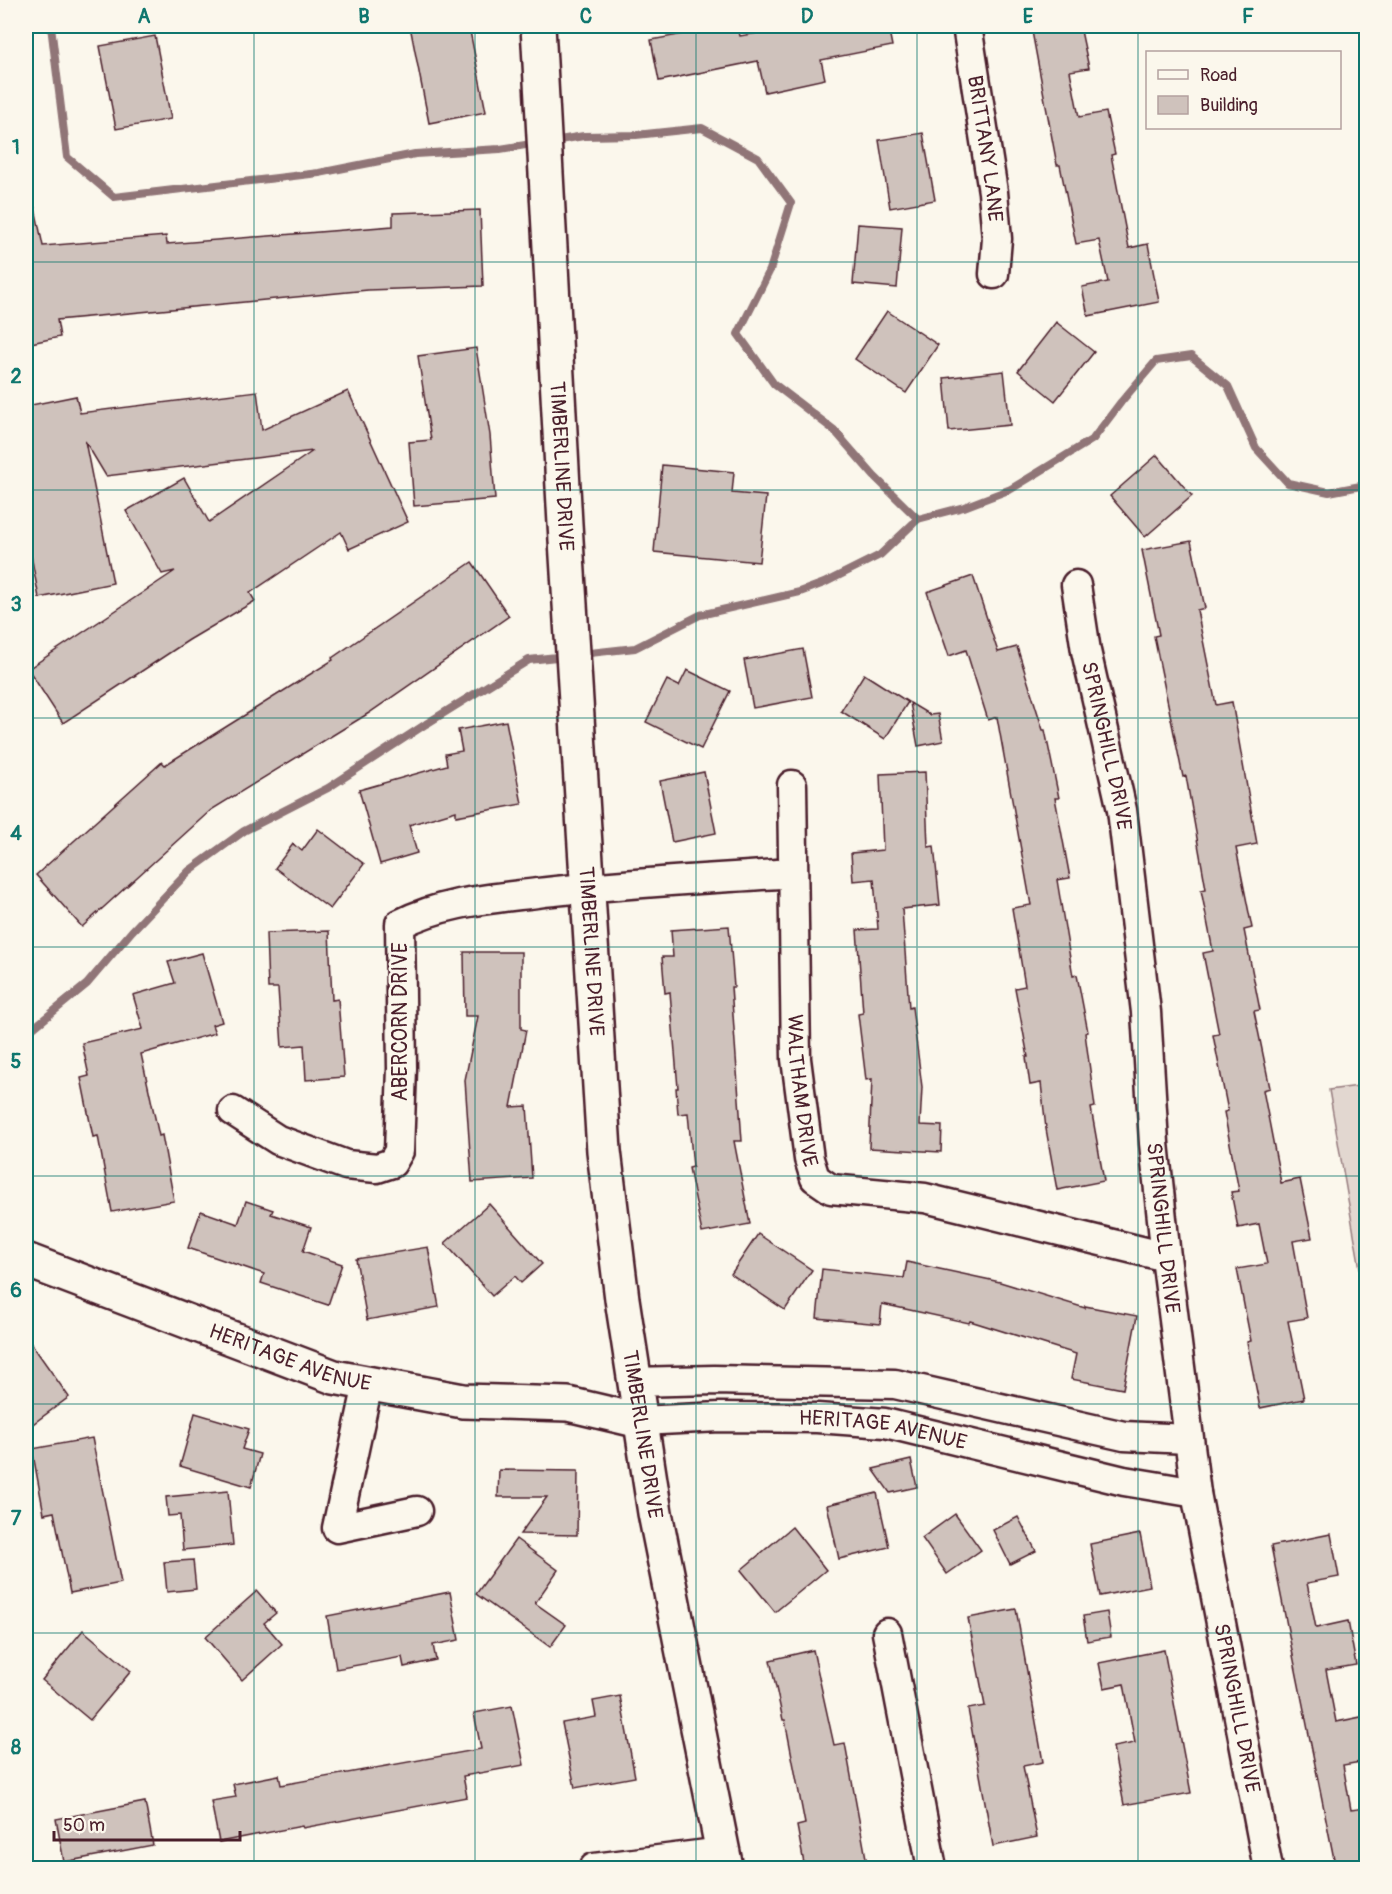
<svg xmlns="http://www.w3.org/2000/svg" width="1392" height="1894" font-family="Pangolin,sans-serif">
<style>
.green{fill:#e2d7d0;stroke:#967b7e;stroke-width:1.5}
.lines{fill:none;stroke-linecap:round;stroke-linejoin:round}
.stream{stroke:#907477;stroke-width:8}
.building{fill:#cfc2bc;stroke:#4a1f2b;stroke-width:1.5}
.minor-casing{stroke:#4a1f2b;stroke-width:33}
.tertiary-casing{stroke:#4a1f2b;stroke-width:38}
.minor{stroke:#fbf7ec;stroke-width:28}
.tertiary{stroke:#fbf7ec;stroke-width:33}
.grid{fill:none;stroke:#0f766e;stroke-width:1.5;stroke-opacity:0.55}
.labels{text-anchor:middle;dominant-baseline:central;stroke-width:5;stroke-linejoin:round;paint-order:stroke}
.street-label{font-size:21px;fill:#4a1f2b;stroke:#fbf7ec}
.neatline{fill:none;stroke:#0f766e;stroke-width:2}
.grid-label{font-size:20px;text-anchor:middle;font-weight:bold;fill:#0f766e}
</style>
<rect width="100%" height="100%" fill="#fbf7ec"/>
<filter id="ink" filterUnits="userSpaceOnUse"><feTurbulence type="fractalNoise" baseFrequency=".0167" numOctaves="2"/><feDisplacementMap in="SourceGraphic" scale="12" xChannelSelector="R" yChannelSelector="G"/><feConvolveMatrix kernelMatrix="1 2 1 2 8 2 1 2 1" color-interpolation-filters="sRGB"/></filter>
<g filter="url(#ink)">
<path class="green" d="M 1366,1085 L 1366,1303 L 1329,1090 Z"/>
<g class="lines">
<g class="stream">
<path d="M 51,26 L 67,157 L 114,197 L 319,173 L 415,154 L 500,149 L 538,143"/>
<path d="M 553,141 L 584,136 L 636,135 L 702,128 L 758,158 L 791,203 L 770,270 L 738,334 L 774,384 L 834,430 L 874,476 L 918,519 L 964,507 L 1011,489 L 1093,439 L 1121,402 L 1156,361 L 1191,356 L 1228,386 L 1256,448 L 1288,483 L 1329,492 L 1366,485"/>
<path d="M 581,654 L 635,648 L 700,615 L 800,592 L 824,583 L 880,555 L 918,519"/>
<path d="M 26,1034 L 87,984 L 132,931 L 189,871 L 244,831 L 328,788 L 426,724 L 529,660 L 566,656"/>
</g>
</g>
<g class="building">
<path d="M 410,26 L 469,26 L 486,112 L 429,123 Z"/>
<path d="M 727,26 L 737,26 L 740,36 L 801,26 L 888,26 L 892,46 L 821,60 L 825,79 L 765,92 L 758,61 L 659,81 L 651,40 Z"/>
<path d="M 1031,26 L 1080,26 L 1089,68 L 1070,71 L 1079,117 L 1106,112 L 1115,154 L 1111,155 L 1129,248 L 1148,244 L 1159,302 L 1088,316 L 1082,287 L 1108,282 L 1099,240 L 1076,244 L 1060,165 L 1057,165 Z"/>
<path d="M 155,36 L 171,119 L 116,129 L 100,46 Z"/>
<path d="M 923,133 L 935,200 L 890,208 L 879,140 Z"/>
<path d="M 35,208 L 43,246 L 166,236 L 167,244 L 393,226 L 393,213 L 480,210 L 483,286 L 368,290 L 57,320 L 60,337 L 26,344 L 26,209 Z"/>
<path d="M 858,224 L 902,227 L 897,288 L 853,284 Z"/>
<path d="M 887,311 L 938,345 L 906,393 L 855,359 Z"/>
<path d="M 1056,322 L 1094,352 L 1055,401 L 1018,371 Z"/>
<path d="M 476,348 L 490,435 L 495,499 L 414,506 L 409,442 L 431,440 L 418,356 Z"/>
<path d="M 1004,371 L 1010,425 L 949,431 L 944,378 Z"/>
<path d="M 257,391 L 262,430 L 348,391 L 408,522 L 349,549 L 341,532 L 250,593 L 255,601 L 189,640 L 63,723 L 28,669 L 175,571 L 162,574 L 126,511 L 184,478 L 209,522 L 313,451 L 106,476 L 85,441 L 113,583 L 39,598 L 26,528 L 26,406 L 76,396 L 80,413 Z"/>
<path d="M 1157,455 L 1192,496 L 1145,537 L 1110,496 Z"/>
<path d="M 662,465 L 734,472 L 732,493 L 766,496 L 759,562 L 654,552 Z"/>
<path d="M 1191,541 L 1205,608 L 1197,610 L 1216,705 L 1232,702 L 1257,844 L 1236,848 L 1252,928 L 1244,930 L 1260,1010 L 1254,1011 L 1270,1088 L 1263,1090 L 1281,1183 L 1300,1179 L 1312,1238 L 1293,1241 L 1307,1318 L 1288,1321 L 1304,1399 L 1260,1408 L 1247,1342 L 1251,1341 L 1237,1269 L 1267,1264 L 1259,1224 L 1238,1228 L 1231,1192 L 1239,1191 L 1224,1112 L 1228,1111 L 1213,1035 L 1219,1034 L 1203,953 L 1213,951 L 1201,890 L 1206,889 L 1186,776 L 1183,777 L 1154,636 L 1159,635 L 1142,550 Z"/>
<path d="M 472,562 L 509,616 L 369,713 L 211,810 L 82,927 L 36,875 L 162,762 L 165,765 L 333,660 L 332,658 Z"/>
<path d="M 973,576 L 998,652 L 1017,647 L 1043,730 L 1045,730 L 1059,798 L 1055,798 L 1070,878 L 1057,880 L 1073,976 L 1077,975 L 1088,1032 L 1085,1033 L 1095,1107 L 1091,1108 L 1104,1181 L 1057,1190 L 1046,1129 L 1041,1083 L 1030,1085 L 1026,1057 L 1028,1057 L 1015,988 L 1025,986 L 1012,908 L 1031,905 L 997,717 L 988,720 L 966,650 L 949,656 L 927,592 Z"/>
<path d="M 803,649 L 812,697 L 753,708 L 744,660 Z"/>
<path d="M 687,670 L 730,691 L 701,749 L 646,722 L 667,680 L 679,686 Z"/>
<path d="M 864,674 L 908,702 L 885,739 L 841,711 Z"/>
<path d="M 910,703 L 930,715 L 938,714 L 943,741 L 918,746 Z"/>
<path d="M 506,721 L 522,804 L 456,816 L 456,811 L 409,825 L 417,853 L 380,864 L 359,790 L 447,765 L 445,754 L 462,751 L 458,730 Z"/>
<path d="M 704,772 L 716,833 L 672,842 L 660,781 Z"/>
<path d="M 925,772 L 928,847 L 934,846 L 940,905 L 902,909 L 909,1008 L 912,1007 L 922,1087 L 920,1125 L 942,1126 L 941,1152 L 869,1148 L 872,1079 L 866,1080 L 858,1014 L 863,1013 L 857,930 L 878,929 L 874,879 L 853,881 L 851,853 L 883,850 L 880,774 Z"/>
<path d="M 318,829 L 364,864 L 330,909 L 275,868 L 293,844 L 302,851 Z"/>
<path d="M 729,926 L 734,987 L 731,987 L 742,1141 L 734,1141 L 750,1224 L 702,1233 L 689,1168 L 693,1167 L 688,1113 L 678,1114 L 676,1088 L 678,1088 L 670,992 L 665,993 L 662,957 L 673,957 L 671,930 Z"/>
<path d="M 329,931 L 332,1000 L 338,999 L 344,1077 L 306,1080 L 304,1045 L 282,1047 L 278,988 L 268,988 L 266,933 Z"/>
<path d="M 464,952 L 521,952 L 521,1029 L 526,1030 L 511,1107 L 527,1106 L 532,1178 L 472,1182 L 465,1080 L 478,1016 L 465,1016 Z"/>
<path d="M 202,953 L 222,1022 L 212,1025 L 215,1033 L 141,1054 L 159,1136 L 162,1135 L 174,1201 L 112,1212 L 98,1136 L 93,1137 L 81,1078 L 89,1076 L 82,1043 L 143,1029 L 133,995 L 175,983 L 168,962 Z"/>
<path d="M 246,1201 L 273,1210 L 271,1214 L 311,1227 L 303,1251 L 342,1264 L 328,1305 L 261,1283 L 264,1274 L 188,1248 L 201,1211 L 238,1224 Z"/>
<path d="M 489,1204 L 542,1264 L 521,1283 L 515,1276 L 492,1296 L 445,1243 Z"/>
<path d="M 758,1234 L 812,1270 L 785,1310 L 731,1274 Z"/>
<path d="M 428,1247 L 439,1307 L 367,1320 L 356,1259 Z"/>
<path d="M 907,1262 L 1000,1282 L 1085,1308 L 1085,1306 L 1137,1316 L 1123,1389 L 1071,1379 L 1076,1354 L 970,1321 L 969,1323 L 882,1304 L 880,1324 L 817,1318 L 822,1269 L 904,1278 Z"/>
<path d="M 26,1336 L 69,1397 L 26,1429 Z"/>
<path d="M 195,1413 L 249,1429 L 242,1449 L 260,1454 L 251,1487 L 180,1466 Z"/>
<path d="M 92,1438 L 121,1583 L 70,1593 L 54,1512 L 44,1514 L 32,1449 Z"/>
<path d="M 911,1460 L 917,1487 L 890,1493 L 873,1469 Z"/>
<path d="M 499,1470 L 578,1471 L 577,1535 L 520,1534 L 547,1497 L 498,1497 Z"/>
<path d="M 228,1491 L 233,1545 L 183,1550 L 180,1515 L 168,1516 L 166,1497 Z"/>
<path d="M 877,1493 L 889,1547 L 839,1559 L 827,1505 Z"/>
<path d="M 955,1514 L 981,1550 L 947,1574 L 922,1538 Z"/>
<path d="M 1018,1517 L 1036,1551 L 1010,1564 L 993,1530 Z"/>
<path d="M 792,1527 L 826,1570 L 775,1612 L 741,1570 Z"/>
<path d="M 1140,1534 L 1150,1586 L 1100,1596 L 1090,1544 Z"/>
<path d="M 1331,1534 L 1339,1577 L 1307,1583 L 1316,1628 L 1348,1621 L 1356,1665 L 1326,1670 L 1336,1722 L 1366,1716 L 1366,1761 L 1343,1765 L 1351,1810 L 1366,1808 L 1366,1863 L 1336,1869 L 1271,1546 Z"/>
<path d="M 516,1539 L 558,1570 L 535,1603 L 566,1625 L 550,1647 L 476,1594 Z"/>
<path d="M 193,1560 L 196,1589 L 167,1592 L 164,1562 Z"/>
<path d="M 257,1591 L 276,1613 L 264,1623 L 282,1644 L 242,1680 L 205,1637 Z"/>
<path d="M 450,1592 L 459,1640 L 433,1645 L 436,1660 L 404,1667 L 402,1657 L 336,1669 L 327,1616 Z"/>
<path d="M 1016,1609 L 1043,1762 L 1023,1766 L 1037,1837 L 993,1846 L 968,1709 L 985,1706 L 968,1618 Z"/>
<path d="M 1107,1612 L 1111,1637 L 1087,1641 L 1083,1616 Z"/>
<path d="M 83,1630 L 131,1671 L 90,1720 L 42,1680 Z"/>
<path d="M 813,1650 L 834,1745 L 845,1743 L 868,1869 L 805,1869 L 797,1826 L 805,1824 L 785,1720 L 783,1720 L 770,1660 Z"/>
<path d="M 1164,1650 L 1191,1793 L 1124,1805 L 1113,1747 L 1135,1743 L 1124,1684 L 1104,1688 L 1099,1663 Z"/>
<path d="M 620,1696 L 635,1777 L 575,1788 L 562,1723 L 596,1717 L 593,1701 Z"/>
<path d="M 512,1706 L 524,1765 L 463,1776 L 467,1797 L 303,1828 L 302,1826 L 219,1842 L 211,1801 L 236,1797 L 233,1784 L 279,1775 L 281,1785 L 481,1749 L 474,1713 Z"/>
<path d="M 145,1802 L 153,1845 L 64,1862 L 56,1819 Z"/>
</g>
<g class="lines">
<g class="minor-casing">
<g id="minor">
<path id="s1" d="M 967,26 L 993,192 L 997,239 L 994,274"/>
<path id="s2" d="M 1076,585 L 1086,651 L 1122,810 L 1146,1012 L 1154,1143 L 1166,1257 L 1196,1493 L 1268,1868"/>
<path id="s3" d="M 792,785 L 796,1059 L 809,1159 L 815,1178 L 831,1189 L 925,1198 L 1166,1257"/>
<path d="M 233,1111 L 278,1140 L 346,1165 L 377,1168 L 392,1163 L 399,1151 L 402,1068 L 400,924 C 443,902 489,899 537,893 C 622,883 707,879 793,873"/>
<path d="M 634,1382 L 714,1380 L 895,1384 L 1124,1436 L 1188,1439"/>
<path d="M 368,1384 L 337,1528 L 417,1511"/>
<path id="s4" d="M 640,1421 L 720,1417 L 817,1418 L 885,1423 L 1124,1481 L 1196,1493"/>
<path d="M 887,1633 L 932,1868"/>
<path d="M 594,1868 L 723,1852"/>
</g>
</g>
<g class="tertiary-casing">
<g id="tertiary">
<path id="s5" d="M 538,26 L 565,524 L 604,1151 L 622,1299 L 655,1513 L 726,1868"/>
<path id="s6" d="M 26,1260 L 334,1377 L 463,1401 L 568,1404 L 640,1421"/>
</g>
</g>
<use href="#minor" class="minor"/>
<use href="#tertiary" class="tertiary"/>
</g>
</g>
<path class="grid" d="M 254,26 L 254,1868M 475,26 L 475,1868M 696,26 L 696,1868M 917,26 L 917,1868M 1138,26 L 1138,1868M 26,262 L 1366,262M 26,490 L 1366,490M 26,718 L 1366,718M 26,947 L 1366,947M 26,1176 L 1366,1176M 26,1404 L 1366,1404M 26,1633 L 1366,1633"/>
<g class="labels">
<g class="street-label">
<text stroke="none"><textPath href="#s1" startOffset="124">BRITTANY LANE</textPath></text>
<text stroke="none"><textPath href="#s5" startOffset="441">TIMBERLINE DRIVE</textPath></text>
<text stroke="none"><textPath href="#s2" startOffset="164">SPRINGHILL DRIVE</textPath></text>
<text stroke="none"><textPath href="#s5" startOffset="927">TIMBERLINE DRIVE</textPath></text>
<text transform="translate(400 1022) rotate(-90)">ABERCORN DRIVE</text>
<text stroke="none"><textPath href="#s3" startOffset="306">WALTHAM DRIVE</textPath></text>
<text stroke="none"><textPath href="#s2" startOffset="650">SPRINGHILL DRIVE</textPath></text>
<text stroke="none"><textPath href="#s6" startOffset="282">HERITAGE AVENUE</textPath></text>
<text stroke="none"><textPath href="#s4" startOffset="244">HERITAGE AVENUE</textPath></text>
<text stroke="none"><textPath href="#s5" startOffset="1413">TIMBERLINE DRIVE</textPath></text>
<text stroke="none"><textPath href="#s2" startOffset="1136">SPRINGHILL DRIVE</textPath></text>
</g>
</g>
<rect width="1392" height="1894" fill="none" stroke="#fbf7ec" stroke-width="66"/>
<rect x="1146" y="51" width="195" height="78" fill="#fbf7ec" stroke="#b4a19f" stroke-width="1.5"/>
<rect x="1158" y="70" width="30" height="9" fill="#fbf7ec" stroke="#b4a19f" stroke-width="1.5"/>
<text x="1200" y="81" font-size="18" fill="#4a1f2b">Road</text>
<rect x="1158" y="96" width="30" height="18" fill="#cfc2bc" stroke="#b4a19f" stroke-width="1.5"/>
<text x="1200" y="111" font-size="18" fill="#4a1f2b">Building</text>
<path d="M54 1831v9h186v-9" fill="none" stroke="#4a1f2b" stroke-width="3"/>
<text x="63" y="1831" font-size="18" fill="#4a1f2b" stroke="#fbf7ec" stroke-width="4.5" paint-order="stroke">50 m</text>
<rect x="33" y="33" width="1326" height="1828" class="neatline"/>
<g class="grid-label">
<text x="144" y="23">A</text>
<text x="364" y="23">B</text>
<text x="586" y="23">C</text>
<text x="807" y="23">D</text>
<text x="1028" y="23">E</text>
<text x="1248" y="23">F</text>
<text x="16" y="154">1</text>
<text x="16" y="383">2</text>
<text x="16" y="611">3</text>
<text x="16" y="840">4</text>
<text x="16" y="1068">5</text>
<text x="16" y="1297">6</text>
<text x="16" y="1525">7</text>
<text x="16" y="1754">8</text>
</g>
</svg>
